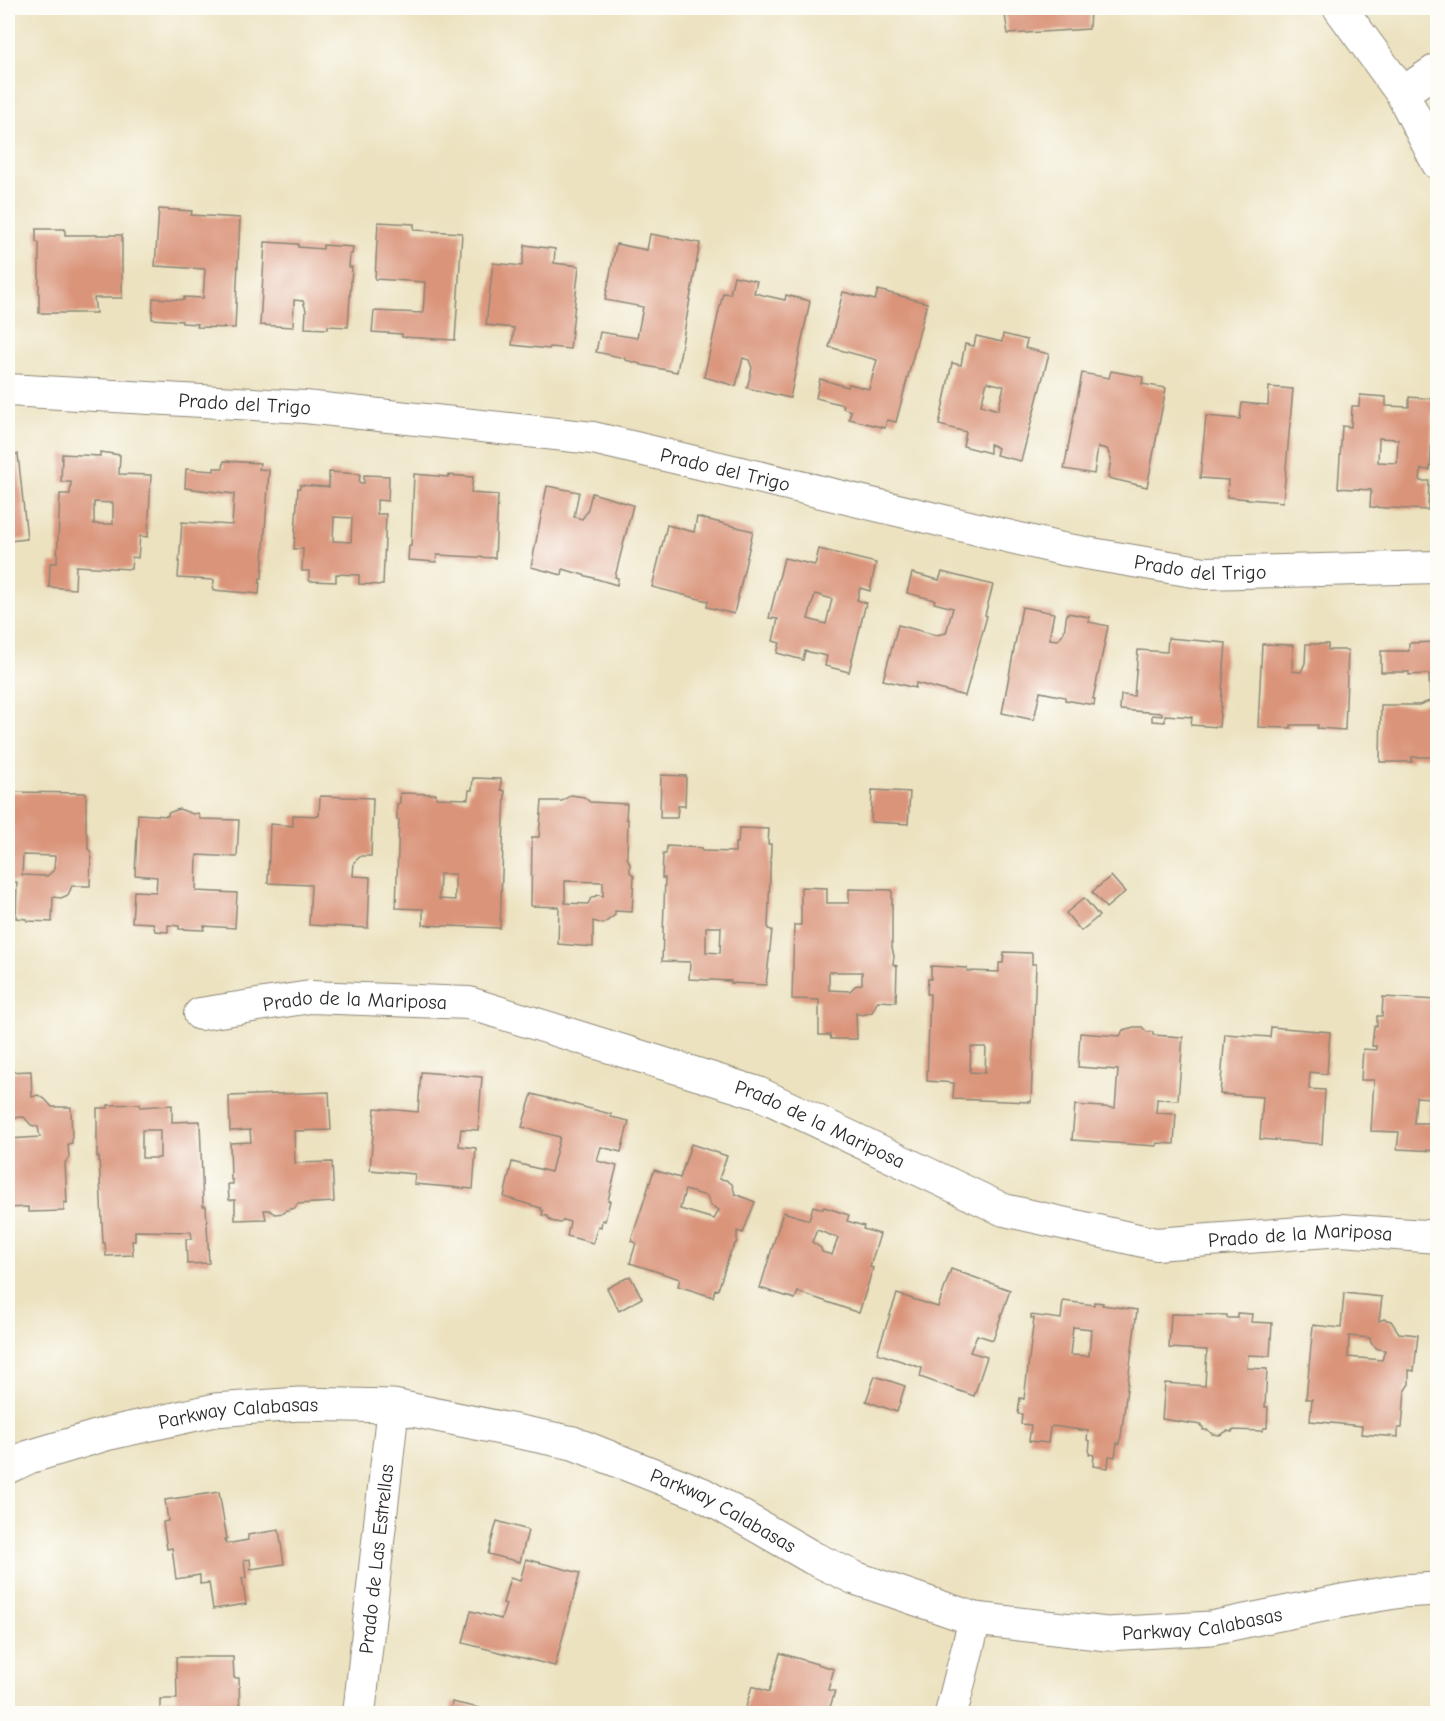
<svg xmlns="http://www.w3.org/2000/svg" width="1445" height="1721" font-family="'Comic Neue',sans-serif">
<style>
.building{fill:#da947a;fill-rule:evenodd}
.lines{fill:none;stroke-linecap:round;stroke-linejoin:round}
.minor-casing{stroke:#8c8676;stroke-width:34}
.tertiary-casing{stroke:#8c8676;stroke-width:35}
.minor{stroke:#fff;stroke-width:32}
.tertiary{stroke:#fff;stroke-width:33}
.labels{text-anchor:middle;dominant-baseline:central;stroke-width:5;stroke-linejoin:round;paint-order:stroke}
.street-label{font-size:20px;fill:#2b2b2b;stroke:#fdfcf7}
</style>
<rect width="100%" height="100%" fill="#fdfcf7"/>
<filter id="ink" filterUnits="userSpaceOnUse"><feTurbulence type="fractalNoise" baseFrequency=".0167" numOctaves="2"/><feDisplacementMap in="SourceGraphic" scale="12" xChannelSelector="R" yChannelSelector="G"/><feConvolveMatrix kernelMatrix="1 2 1 2 8 2 1 2 1" color-interpolation-filters="sRGB"/></filter>
<filter id="wash" filterUnits="userSpaceOnUse"><feTurbulence type="fractalNoise" baseFrequency=".008" numOctaves="4" result="noise"/><feDisplacementMap in="SourceGraphic" scale="24" xChannelSelector="R" yChannelSelector="G"/><feGaussianBlur stdDeviation="1.35" result="paint"/><feColorMatrix in="noise" values="0 0 0 0 0 0 0 0 0 0 0 0 0 0 0 0 0 1.4 0 .05"/><feComposite in="paint" operator="in"/></filter>
<g filter="url(#wash)">
<rect width="100%" height="100%" fill="#ece2c0"/>
<g id="blocks">
<g class="building">
<path d="M 890,8 L 956,8 L 955,13 L 927,9 L 926,14 Z"/>
<path d="M 1004,8 L 1099,8 L 1099,9 L 1090,10 L 1089,29 L 1008,34 Z"/>
<path d="M 159,209 L 192,211 L 191,215 L 240,218 L 235,328 L 197,327 L 198,324 L 182,323 L 182,321 L 152,319 L 153,298 L 184,300 L 184,297 L 203,298 L 205,269 L 155,266 Z"/>
<path d="M 378,222 L 414,224 L 414,230 L 462,233 L 455,340 L 402,337 L 402,334 L 372,332 L 374,311 L 423,313 L 425,282 L 375,279 Z"/>
<path d="M 36,229 L 65,229 L 65,235 L 122,235 L 122,298 L 94,298 L 96,313 L 39,313 L 39,243 L 36,242 Z"/>
<path d="M 650,234 L 700,243 L 677,372 L 641,365 L 641,364 L 625,360 L 625,358 L 596,352 L 600,332 L 637,338 L 643,307 L 605,300 L 616,244 L 647,250 Z"/>
<path d="M 265,242 L 298,244 L 298,247 L 323,249 L 323,245 L 353,247 L 352,254 L 350,254 L 349,267 L 352,267 L 348,327 L 328,326 L 328,329 L 305,328 L 306,310 L 303,301 L 294,300 L 293,327 L 260,325 Z"/>
<path d="M 525,245 L 555,249 L 554,263 L 579,266 L 570,349 L 550,347 L 549,349 L 512,345 L 514,328 L 486,325 L 493,263 L 522,266 Z"/>
<path d="M 734,276 L 757,281 L 754,293 L 785,300 L 786,295 L 810,301 L 790,398 L 747,388 L 752,368 L 749,360 L 743,358 L 736,386 L 704,377 L 723,293 L 730,294 Z"/>
<path d="M 878,290 L 927,303 L 896,422 L 887,420 L 885,428 L 849,419 L 851,411 L 843,408 L 844,405 L 816,398 L 820,379 L 848,387 L 849,384 L 869,389 L 877,360 L 829,347 L 843,292 L 875,300 Z"/>
<path d="M 1003,334 L 1027,340 L 1025,348 L 1049,354 L 1021,461 L 996,455 L 998,448 L 990,444 L 990,453 L 963,446 L 966,432 L 939,425 L 952,363 L 961,365 L 965,344 L 974,346 L 976,336 L 1002,342 ZM 987,382 L 1004,386 L 998,410 L 981,405 Z"/>
<path d="M 1111,371 L 1143,377 L 1142,384 L 1166,388 L 1147,487 L 1108,478 L 1111,459 L 1107,449 L 1098,447 L 1094,474 L 1064,469 L 1082,373 L 1109,378 Z"/>
<path d="M 1269,387 L 1293,389 L 1283,502 L 1227,497 L 1228,480 L 1200,478 L 1206,416 L 1240,419 L 1242,403 L 1268,405 Z"/>
<path d="M 1360,395 L 1386,397 L 1386,406 L 1409,407 L 1409,397 L 1434,399 L 1430,470 L 1421,469 L 1420,481 L 1429,481 L 1428,510 L 1370,507 L 1371,490 L 1338,488 L 1342,426 L 1351,427 L 1352,406 L 1359,406 ZM 1379,438 L 1398,439 L 1397,463 L 1378,462 Z"/>
<path d="M 100,452 L 120,455 L 119,474 L 151,475 L 148,537 L 140,536 L 138,558 L 132,557 L 131,569 L 76,566 L 75,589 L 49,587 L 50,563 L 57,563 L 60,494 L 70,494 L 71,482 L 61,482 L 62,454 L 100,456 ZM 94,502 L 113,503 L 113,524 L 94,524 Z"/>
<path d="M 18,454 L 27,539 L 8,541 L 8,455 Z"/>
<path d="M 224,461 L 260,463 L 259,469 L 269,470 L 262,578 L 260,578 L 259,594 L 213,590 L 214,580 L 178,578 L 182,522 L 232,525 L 234,494 L 185,488 L 186,469 L 214,471 L 214,468 L 223,468 Z"/>
<path d="M 329,472 L 360,474 L 359,483 L 364,483 L 364,475 L 389,476 L 388,501 L 377,500 L 377,514 L 386,514 L 383,585 L 359,584 L 359,575 L 336,574 L 336,582 L 309,581 L 309,571 L 302,571 L 303,549 L 294,549 L 298,488 L 300,488 L 300,485 L 329,487 ZM 334,517 L 352,518 L 351,542 L 333,541 Z"/>
<path d="M 414,474 L 448,477 L 448,475 L 473,477 L 471,493 L 498,495 L 495,558 L 437,555 L 436,562 L 408,560 L 409,546 L 411,546 Z"/>
<path d="M 547,486 L 579,492 L 574,517 L 582,519 L 587,512 L 592,493 L 633,505 L 615,577 L 618,578 L 617,585 L 563,569 L 562,575 L 531,567 Z"/>
<path d="M 697,517 L 753,531 L 734,614 L 707,607 L 708,601 L 652,587 L 667,525 L 694,532 Z"/>
<path d="M 819,549 L 876,563 L 870,591 L 860,588 L 857,600 L 866,603 L 849,672 L 825,666 L 827,656 L 805,651 L 803,660 L 777,653 L 780,643 L 773,641 L 778,619 L 769,618 L 784,558 L 815,565 ZM 815,594 L 832,599 L 826,624 L 808,619 Z"/>
<path d="M 942,572 L 993,585 L 985,615 L 987,616 L 965,696 L 916,683 L 915,688 L 883,680 L 898,625 L 936,635 L 946,633 L 953,608 L 934,603 L 935,600 L 907,593 L 912,573 L 939,580 Z"/>
<path d="M 1022,607 L 1054,613 L 1049,639 L 1058,640 L 1064,632 L 1067,613 L 1089,617 L 1089,622 L 1108,626 L 1093,699 L 1095,699 L 1094,705 L 1065,700 L 1065,697 L 1040,692 L 1034,720 L 1002,713 Z"/>
<path d="M 1168,638 L 1226,643 L 1219,727 L 1191,725 L 1192,717 L 1165,715 L 1165,722 L 1152,721 L 1152,715 L 1162,716 L 1162,713 L 1120,710 L 1121,695 L 1134,696 L 1138,650 L 1167,652 Z"/>
<path d="M 1438,642 L 1438,757 L 1412,757 L 1412,762 L 1380,762 L 1381,705 L 1419,705 L 1430,701 L 1429,674 L 1409,675 L 1409,672 L 1381,672 L 1381,651 L 1409,651 L 1409,643 Z"/>
<path d="M 1262,644 L 1293,645 L 1292,671 L 1301,672 L 1305,663 L 1306,644 L 1328,644 L 1328,650 L 1348,650 L 1345,730 L 1317,728 L 1318,725 L 1291,725 L 1291,728 L 1258,727 Z"/>
<path d="M 661,775 L 686,776 L 685,806 L 678,806 L 677,818 L 660,818 Z"/>
<path d="M 473,778 L 501,779 L 501,790 L 505,791 L 500,928 L 423,925 L 423,909 L 396,908 L 399,820 L 397,820 L 397,804 L 400,803 L 400,793 L 436,794 L 436,798 L 468,799 L 469,790 L 472,790 ZM 440,874 L 455,874 L 455,900 L 439,899 Z"/>
<path d="M 872,790 L 910,792 L 908,824 L 871,822 Z"/>
<path d="M 8,792 L 86,793 L 86,832 L 88,838 L 88,849 L 91,852 L 90,886 L 72,886 L 68,895 L 61,898 L 53,897 L 52,922 L 27,921 L 26,919 L 16,918 L 17,882 L 8,882 ZM 23,855 L 55,856 L 54,870 L 47,876 L 22,875 Z"/>
<path d="M 571,795 L 584,797 L 590,802 L 627,804 L 626,819 L 628,819 L 627,857 L 630,864 L 630,872 L 634,876 L 632,912 L 615,911 L 615,915 L 603,924 L 593,921 L 593,947 L 558,944 L 559,907 L 531,906 L 532,837 L 539,837 L 542,801 L 562,801 ZM 565,881 L 603,882 L 603,896 L 598,895 L 591,898 L 588,904 L 565,903 Z"/>
<path d="M 320,796 L 373,798 L 371,856 L 361,856 L 354,862 L 353,876 L 370,877 L 368,928 L 309,925 L 311,885 L 268,883 L 270,824 L 293,826 L 293,815 L 319,816 Z"/>
<path d="M 179,809 L 193,814 L 198,813 L 200,819 L 239,820 L 237,857 L 197,855 L 196,891 L 237,893 L 235,928 L 204,926 L 204,930 L 179,929 L 179,926 L 168,925 L 168,932 L 155,931 L 153,923 L 132,922 L 134,891 L 156,892 L 157,877 L 135,875 L 138,814 L 168,816 L 168,813 Z"/>
<path d="M 739,828 L 769,829 L 768,844 L 771,844 L 768,929 L 772,930 L 766,985 L 731,983 L 731,981 L 689,979 L 690,962 L 662,961 L 665,878 L 662,878 L 663,854 L 666,854 L 667,846 L 702,848 L 702,851 L 735,852 L 735,843 L 738,843 ZM 706,927 L 721,927 L 720,953 L 706,952 Z"/>
<path d="M 1111,876 L 1125,892 L 1106,908 L 1092,892 Z"/>
<path d="M 801,887 L 827,888 L 827,903 L 849,903 L 849,889 L 892,890 L 892,947 L 894,956 L 893,964 L 897,966 L 896,1002 L 878,1001 L 872,1012 L 862,1015 L 856,1013 L 857,1039 L 831,1039 L 830,1035 L 819,1035 L 819,1000 L 792,999 L 794,925 L 801,925 ZM 829,972 L 862,972 L 862,984 L 855,986 L 850,991 L 829,990 Z"/>
<path d="M 1084,898 L 1099,916 L 1081,931 L 1066,913 Z"/>
<path d="M 1004,952 L 1032,953 L 1032,964 L 1036,964 L 1031,1102 L 953,1099 L 954,1083 L 927,1081 L 930,994 L 927,994 L 928,979 L 931,979 L 931,966 L 967,968 L 967,971 L 999,972 L 999,963 L 1003,963 ZM 971,1047 L 986,1047 L 985,1073 L 970,1072 Z"/>
<path d="M 1383,997 L 1438,1000 L 1438,1151 L 1397,1149 L 1399,1132 L 1371,1131 L 1374,1080 L 1361,1080 L 1363,1049 L 1376,1050 L 1376,1046 L 1372,1046 L 1374,1026 L 1377,1026 L 1377,1016 L 1382,1016 ZM 1416,1097 L 1431,1098 L 1429,1123 L 1414,1123 Z"/>
<path d="M 1134,1027 L 1142,1027 L 1147,1032 L 1153,1032 L 1153,1035 L 1183,1037 L 1178,1100 L 1157,1099 L 1156,1113 L 1176,1114 L 1174,1144 L 1157,1143 L 1156,1146 L 1072,1140 L 1075,1105 L 1115,1108 L 1118,1070 L 1078,1067 L 1080,1033 L 1120,1036 L 1123,1030 Z"/>
<path d="M 1271,1027 L 1330,1032 L 1327,1074 L 1310,1072 L 1309,1089 L 1325,1090 L 1322,1144 L 1260,1139 L 1263,1097 L 1220,1094 L 1225,1034 L 1270,1037 Z"/>
<path d="M 31,1071 L 32,1097 L 38,1095 L 45,1099 L 52,1107 L 71,1107 L 72,1143 L 68,1144 L 69,1157 L 65,1163 L 67,1203 L 64,1202 L 64,1211 L 28,1212 L 28,1207 L 8,1208 L 8,1139 L 40,1137 L 38,1127 L 31,1125 L 24,1117 L 8,1118 L 8,1072 Z"/>
<path d="M 421,1072 L 482,1077 L 478,1130 L 461,1129 L 459,1146 L 476,1148 L 473,1189 L 414,1184 L 415,1174 L 370,1170 L 375,1108 L 418,1112 Z"/>
<path d="M 329,1092 L 331,1130 L 294,1131 L 295,1163 L 332,1162 L 334,1202 L 297,1204 L 295,1208 L 287,1210 L 284,1213 L 275,1214 L 269,1210 L 264,1210 L 266,1219 L 235,1220 L 235,1200 L 229,1200 L 228,1184 L 233,1184 L 233,1180 L 231,1180 L 230,1143 L 251,1142 L 250,1130 L 230,1131 L 229,1096 Z"/>
<path d="M 532,1094 L 611,1114 L 611,1117 L 629,1121 L 621,1152 L 601,1147 L 597,1161 L 617,1166 L 608,1200 L 610,1201 L 605,1221 L 602,1220 L 601,1227 L 598,1226 L 593,1243 L 567,1236 L 570,1222 L 564,1220 L 560,1223 L 551,1221 L 547,1216 L 542,1215 L 543,1211 L 541,1210 L 541,1208 L 504,1197 L 512,1162 L 551,1172 L 560,1137 L 522,1127 Z"/>
<path d="M 140,1104 L 140,1107 L 172,1105 L 172,1122 L 200,1121 L 203,1206 L 206,1206 L 209,1263 L 187,1264 L 186,1239 L 192,1239 L 191,1232 L 135,1231 L 135,1241 L 132,1241 L 133,1255 L 106,1256 L 105,1243 L 103,1243 L 99,1157 L 97,1157 L 97,1108 L 108,1108 L 108,1105 ZM 142,1130 L 160,1130 L 160,1158 L 142,1158 Z"/>
<path d="M 691,1144 L 727,1156 L 719,1179 L 726,1180 L 732,1184 L 735,1194 L 755,1202 L 743,1233 L 737,1231 L 737,1241 L 730,1253 L 718,1290 L 715,1289 L 713,1297 L 678,1286 L 680,1279 L 630,1263 L 636,1243 L 631,1241 L 654,1170 L 680,1178 ZM 685,1190 L 707,1196 L 710,1205 L 719,1210 L 714,1219 L 680,1209 Z"/>
<path d="M 813,1206 L 823,1209 L 824,1207 L 849,1215 L 847,1221 L 864,1226 L 863,1229 L 880,1234 L 870,1267 L 873,1268 L 859,1313 L 798,1292 L 795,1299 L 760,1288 L 783,1212 L 809,1220 ZM 817,1230 L 838,1238 L 832,1255 L 822,1252 L 821,1248 L 812,1242 Z"/>
<path d="M 951,1269 L 1010,1290 L 993,1340 L 977,1335 L 970,1352 L 987,1357 L 974,1396 L 920,1377 L 922,1368 L 877,1353 L 897,1294 L 938,1307 Z"/>
<path d="M 630,1276 L 642,1298 L 619,1311 L 607,1288 Z"/>
<path d="M 1344,1293 L 1382,1297 L 1379,1321 L 1384,1319 L 1391,1321 L 1399,1333 L 1418,1335 L 1414,1371 L 1409,1370 L 1409,1384 L 1405,1390 L 1402,1428 L 1398,1428 L 1398,1437 L 1361,1434 L 1362,1426 L 1310,1421 L 1312,1399 L 1306,1399 L 1313,1325 L 1341,1328 ZM 1349,1336 L 1370,1338 L 1371,1343 L 1378,1349 L 1385,1350 L 1382,1360 L 1348,1357 Z"/>
<path d="M 1063,1301 L 1094,1305 L 1094,1302 L 1103,1303 L 1102,1305 L 1137,1310 L 1120,1444 L 1117,1443 L 1115,1457 L 1109,1456 L 1108,1468 L 1093,1466 L 1094,1455 L 1089,1454 L 1090,1441 L 1087,1440 L 1088,1431 L 1053,1426 L 1050,1428 L 1048,1443 L 1029,1441 L 1031,1425 L 1021,1424 L 1022,1414 L 1018,1414 L 1020,1398 L 1024,1399 L 1034,1318 L 1031,1318 L 1031,1315 L 1061,1319 ZM 1073,1327 L 1091,1329 L 1089,1356 L 1070,1355 Z"/>
<path d="M 1237,1313 L 1252,1314 L 1251,1322 L 1272,1323 L 1270,1356 L 1248,1355 L 1247,1368 L 1267,1369 L 1265,1407 L 1268,1407 L 1267,1428 L 1263,1428 L 1262,1431 L 1232,1430 L 1232,1432 L 1227,1431 L 1220,1435 L 1212,1434 L 1208,1430 L 1203,1430 L 1203,1427 L 1200,1426 L 1201,1425 L 1162,1419 L 1165,1383 L 1205,1386 L 1207,1350 L 1169,1348 L 1171,1314 L 1227,1315 L 1227,1318 L 1237,1318 Z"/>
<path d="M 875,1376 L 905,1386 L 897,1412 L 866,1401 Z"/>
<path d="M 219,1492 L 227,1539 L 225,1539 L 226,1544 L 248,1540 L 248,1535 L 279,1530 L 284,1564 L 251,1569 L 250,1559 L 244,1560 L 246,1578 L 242,1578 L 246,1604 L 213,1609 L 209,1583 L 200,1584 L 200,1575 L 176,1579 L 172,1548 L 167,1549 L 163,1522 L 168,1521 L 165,1500 Z"/>
<path d="M 497,1521 L 528,1530 L 520,1562 L 488,1554 Z"/>
<path d="M 526,1559 L 580,1573 L 555,1666 L 463,1643 L 471,1611 L 501,1619 L 506,1604 L 503,1603 L 510,1578 L 520,1581 Z"/>
<path d="M 780,1653 L 834,1669 L 828,1690 L 835,1691 L 828,1714 L 741,1714 L 746,1707 L 752,1686 L 769,1692 Z"/>
<path d="M 176,1657 L 233,1657 L 234,1678 L 239,1678 L 240,1714 L 160,1714 L 160,1699 L 177,1699 Z"/>
<path d="M 452,1702 L 484,1709 L 484,1714 L 450,1714 Z"/>
</g>
</g>
</g>
<g filter="url(#ink)">
<use href="#blocks" fill-opacity="0" stroke="#8c8676" stroke-width="1.5"/>
<g class="lines">
<g class="minor-casing">
<g id="minor">
<path d="M 1402,93 L 1438,69"/>
<path id="s1" d="M 8,390 L 305,407 L 593,438 L 1062,549 L 1205,573 L 1438,567"/>
<path id="s2" d="M 200,1014 L 310,997 L 469,1003 L 758,1093 L 1004,1210 L 1156,1244 L 1341,1230 L 1438,1237"/>
<path id="s3" d="M 359,1714 L 393,1406"/>
<path d="M 951,1714 L 975,1619"/>
</g>
</g>
<g class="tertiary-casing">
<g id="tertiary">
<path d="M 1340,8 L 1402,93 L 1438,163"/>
<path id="s4" d="M 8,1467 L 29,1457 L 106,1434 L 215,1410 L 299,1404 L 393,1406 L 573,1443 L 702,1494 L 813,1558 L 855,1578 L 975,1619 L 1107,1634 L 1211,1628 L 1347,1600 L 1401,1591 L 1438,1589"/>
</g>
</g>
<use href="#minor" class="minor"/>
<use href="#tertiary" class="tertiary"/>
</g>
</g>
<g class="labels">
<g class="street-label">
<text stroke="none"><textPath href="#s1" startOffset="237">Prado del Trigo</textPath></text>
<text stroke="none"><textPath href="#s1" startOffset="723">Prado del Trigo</textPath></text>
<text stroke="none"><textPath href="#s1" startOffset="1209">Prado del Trigo</textPath></text>
<text stroke="none"><textPath href="#s2" startOffset="156">Prado de la Mariposa</textPath></text>
<text stroke="none"><textPath href="#s2" startOffset="642">Prado de la Mariposa</textPath></text>
<text stroke="none"><textPath href="#s2" startOffset="1146">Prado de la Mariposa</textPath></text>
<text stroke="none"><textPath href="#s4" startOffset="238">Parkway Calabasas</textPath></text>
<text stroke="none"><textPath href="#s4" startOffset="742">Parkway Calabasas</textPath></text>
<text stroke="none"><textPath href="#s3" startOffset="156">Prado de Las Estrellas</textPath></text>
<text stroke="none"><textPath href="#s4" startOffset="1246">Parkway Calabasas</textPath></text>
</g>
</g>
<rect width="1445" height="1721" fill="none" stroke="#fdfcf7" stroke-width="30"/>
</svg>
